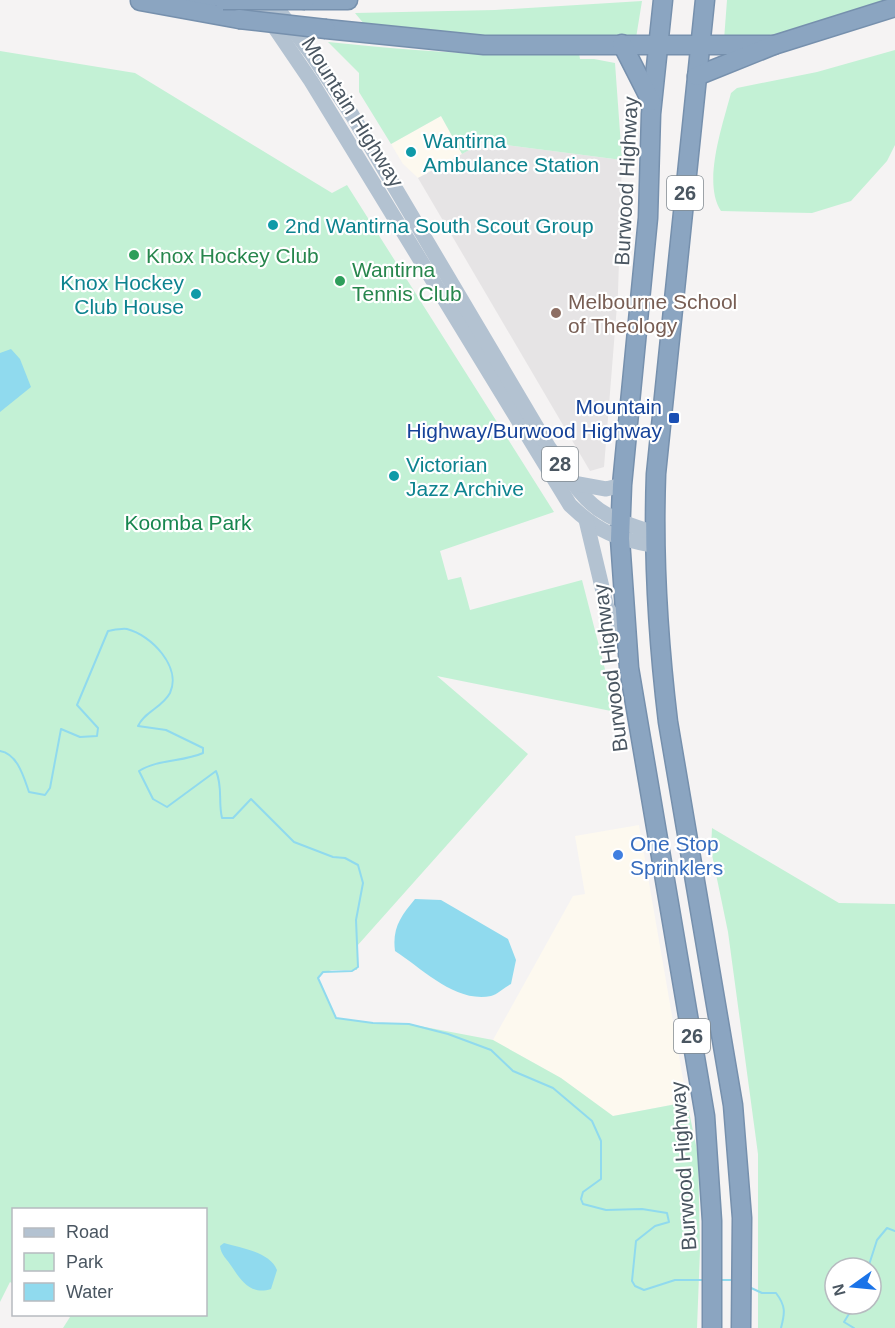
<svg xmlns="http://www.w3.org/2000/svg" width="895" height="1328" font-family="Helvetica,sans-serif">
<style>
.commercial{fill:#fdf9ef}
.education{fill:#e6e4e5}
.green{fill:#c3f1d5;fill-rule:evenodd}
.water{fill:#90daee}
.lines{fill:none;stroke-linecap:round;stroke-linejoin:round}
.stream{stroke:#90daee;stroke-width:2}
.highway-casing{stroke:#7690ad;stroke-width:21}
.major{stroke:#b3c2d1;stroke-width:15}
.highway{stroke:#8ba5c1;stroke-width:18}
.highway-bridge-casing{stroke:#7690ad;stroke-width:21;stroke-linecap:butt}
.highway-bridge{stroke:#8ba5c1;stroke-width:18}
.culture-dot{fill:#0f9aa8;stroke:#fff;stroke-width:2}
.leisure-dot{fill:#2e9e5b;stroke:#fff;stroke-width:2}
.education-dot{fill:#8d6e63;stroke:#fff;stroke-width:2}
.transit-dot{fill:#1a4fb4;stroke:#fff;stroke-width:2}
.shop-dot{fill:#3f7fe0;stroke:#fff;stroke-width:2}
.labels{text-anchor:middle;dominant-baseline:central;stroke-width:4.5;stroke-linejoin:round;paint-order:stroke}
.shield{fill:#fff;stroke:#808990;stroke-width:1.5}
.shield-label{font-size:20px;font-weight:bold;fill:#4a5661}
.street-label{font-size:21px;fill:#4a5661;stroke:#fff}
.culture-label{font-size:21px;fill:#0d838f;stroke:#fff;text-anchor:start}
.leisure-label{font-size:21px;fill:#27864d;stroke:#fff;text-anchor:start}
.education-label{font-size:21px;fill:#785e54;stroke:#fff;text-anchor:start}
.transit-label{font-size:21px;fill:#164399;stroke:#fff;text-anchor:end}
.park-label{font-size:21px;fill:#17864f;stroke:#fff}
.shop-label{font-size:21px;fill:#366cbe;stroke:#fff;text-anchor:start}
</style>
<rect width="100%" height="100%" fill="#f5f3f3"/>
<g class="commercial">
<path d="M 441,116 L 462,154 L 418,178 L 403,164 L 391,144 Z"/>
<path d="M 639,825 L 687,1102 L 613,1116 L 561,1078 L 493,1040 L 573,896 L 585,894 L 575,836 Z"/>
</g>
<path class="education" d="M 484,142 L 622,160 L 618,293 L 604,467 L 590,471 L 418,178 Z"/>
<g class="green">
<path d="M 727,0 L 895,0 C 839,16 782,39 724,40 Z"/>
<path d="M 642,1 L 636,38 L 575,41 L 369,30 L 355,13 L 495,10 Z"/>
<path d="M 328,42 C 412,51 495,57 579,53 L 580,59 L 594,59 L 615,63 L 622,160 L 484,142 L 462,154 L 441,116 L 391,144 L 359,92 L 359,73 Z"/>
<path d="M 895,50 L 895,145 L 887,161 L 851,201 L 812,213 L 721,211 C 702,183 723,124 731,93 L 737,88 L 817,72 Z"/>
<path d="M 0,51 L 135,73 L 332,193 L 347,185 L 554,512 L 440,551 L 448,580 L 461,577 L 470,610 L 582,580 L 616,712 L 437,676 L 528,754 L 357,946 L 357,970 L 332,970 L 320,974 L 318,978 L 336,1018 L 373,1023 L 409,1024 L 493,1040 L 561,1078 L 613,1116 L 687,1102 L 698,1155 L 700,1250 L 697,1328 L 63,1328 L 70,1317 L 66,1315 L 206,1314 L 206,1210 L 14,1210 L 13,1284 L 10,1282 L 0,1302 Z"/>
<path d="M 712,828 L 839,903 L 895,904 L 895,1328 L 758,1328 L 758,1154 L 728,932 L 711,850 ZM 835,1268 L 871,1268 L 871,1304 L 835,1304 Z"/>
</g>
<g class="water">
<path d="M 11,349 L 20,359 L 31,387 L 0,412 L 0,353 Z"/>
<path d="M 415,899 L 441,900 L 508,939 L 516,960 L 511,984 C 505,987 497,995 491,996 C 455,1003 423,969 395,951 C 392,928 401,916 415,899 Z"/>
<path d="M 224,1243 C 241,1248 270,1252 277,1270 L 271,1289 C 251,1295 242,1282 232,1267 C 227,1259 221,1255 220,1246 Z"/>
</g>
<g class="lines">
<g class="stream">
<path d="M 0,751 C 18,754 24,778 29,792 L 45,795 L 50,788 L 61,729 L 80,737 L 97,736 L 98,728 L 77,705 L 108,631 C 114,630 122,628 127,629 C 151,635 182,667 170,693 C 162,708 145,711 138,726 L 166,730 L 203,748 L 203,753 C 183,762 158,759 139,771 L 153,799 L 167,807 L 216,771 C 223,787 218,801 222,818 L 233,818 L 251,799 L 294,842 L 333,857 L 345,858 L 358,865 L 363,883 L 356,920 L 358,967 L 352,971 L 323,972 L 318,978 L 336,1018 L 373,1023 L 409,1024 L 448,1034 L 491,1050 L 513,1071 L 553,1088 L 592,1121 L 601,1141 L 601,1179 L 583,1192 L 581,1199 L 583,1204 L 606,1210 L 642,1209 L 667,1213 L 669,1222 L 655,1226 L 636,1241 L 632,1281 L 635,1286 L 644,1290 L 675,1280 L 703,1280"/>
<path d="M 868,1268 L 877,1240 L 887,1228 L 895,1231"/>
<path d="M 718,1280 L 733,1280"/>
<path d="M 749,1287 L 762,1293 L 776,1293 C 786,1306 785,1313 781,1328"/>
<path d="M 854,1328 L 844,1322 L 855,1304"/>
</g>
<g class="highway-casing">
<g id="highway">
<path d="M 180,0 L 209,0"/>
<path d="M 305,0 L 348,0"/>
<path d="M 663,0 L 651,114 L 648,218 L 622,485 L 620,539 L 629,668 L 705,1116 L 712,1221 L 712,1328"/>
<path d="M 705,0 L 656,474 C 653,557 658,639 668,722 L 733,1105 L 742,1218 L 741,1328"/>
<path d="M 140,1 L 239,19"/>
<path d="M 326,29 L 484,45 L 774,45"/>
<path d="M 622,44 L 651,101"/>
<path d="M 697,76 L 774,45 L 895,7"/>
</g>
</g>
<g class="major">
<path d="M 252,0 L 275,28 L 311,81 L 570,505 C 599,533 616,538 655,546"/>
<path d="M 271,0 L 313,56 L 352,115 L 548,446 C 565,470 580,500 606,514 C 621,523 639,528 655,533"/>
<path d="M 573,483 L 606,489 L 622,485"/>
<path d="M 586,520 L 607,608 L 625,633"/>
</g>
<use href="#highway" class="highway"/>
<g class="highway-bridge-casing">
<g id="highway-bridge">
<path d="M 223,0 L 305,0"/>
<path d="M 239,19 L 326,29"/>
</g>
</g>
<use href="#highway-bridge" class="highway-bridge"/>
</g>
<g class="culture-dot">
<circle cx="411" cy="152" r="6"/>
<circle cx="273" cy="225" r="6"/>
<circle cx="196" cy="294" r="6"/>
<circle cx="394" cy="476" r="6"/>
</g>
<g class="leisure-dot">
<circle cx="134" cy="255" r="6"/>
<circle cx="340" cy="281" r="6"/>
</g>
<circle class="education-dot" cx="556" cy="313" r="6"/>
<rect class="transit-dot" x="668" y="412" width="12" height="12" rx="3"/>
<circle class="shop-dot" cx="618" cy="855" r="6"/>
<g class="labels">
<g class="shield">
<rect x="667" y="176" width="36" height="34" rx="4.5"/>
<rect x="542" y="447" width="36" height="34" rx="4.5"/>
<rect x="674" y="1019" width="36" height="34" rx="4.5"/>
</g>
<g class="shield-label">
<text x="685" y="193">26</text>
<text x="560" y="464">28</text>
<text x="692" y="1036">26</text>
</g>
<g class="street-label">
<text transform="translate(353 112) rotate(58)">Mountain Highway</text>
<text transform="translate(626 181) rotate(-87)">Burwood Highway</text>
<text transform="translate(610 668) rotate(-97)">Burwood Highway</text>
<text transform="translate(683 1166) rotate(-94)">Burwood Highway</text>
</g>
<g class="culture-label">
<text x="423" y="140">Wantirna<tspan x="423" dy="24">Ambulance Station</tspan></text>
<text x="285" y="225">2nd Wantirna South Scout Group</text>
<text x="184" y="282" text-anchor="end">Knox Hockey<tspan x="184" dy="24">Club House</tspan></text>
<text x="406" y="464">Victorian<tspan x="406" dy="24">Jazz Archive</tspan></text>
</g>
<g class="leisure-label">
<text x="146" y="255">Knox Hockey Club</text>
<text x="352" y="269">Wantirna<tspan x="352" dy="24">Tennis Club</tspan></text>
</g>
<g class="education-label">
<text x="568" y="301">Melbourne School<tspan x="568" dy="24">of Theology</tspan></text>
</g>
<g class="transit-label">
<text x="662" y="406">Mountain<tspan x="662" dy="24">Highway/Burwood Highway</tspan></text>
</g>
<g class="park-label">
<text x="188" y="522">Koomba Park</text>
</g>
<g class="shop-label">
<text x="630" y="843">One Stop<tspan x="630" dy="24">Sprinklers</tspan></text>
</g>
</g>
<rect x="12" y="1208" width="195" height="108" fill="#ffffff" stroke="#b7bbc0" stroke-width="1.5"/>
<rect x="24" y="1228" width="30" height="9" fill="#b3c2d1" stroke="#b7bbc0" stroke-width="1.5"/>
<text x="66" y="1238" font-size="18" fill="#4a5661">Road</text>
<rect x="24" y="1253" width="30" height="18" fill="#c3f1d5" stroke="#b7bbc0" stroke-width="1.5"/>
<text x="66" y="1268" font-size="18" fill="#4a5661">Park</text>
<rect x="24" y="1283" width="30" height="18" fill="#90daee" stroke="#b7bbc0" stroke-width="1.5"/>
<text x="66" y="1298" font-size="18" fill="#4a5661">Water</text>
<g transform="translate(853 1286) rotate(255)"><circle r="28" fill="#ffffff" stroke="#b7bbc0" stroke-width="1.5"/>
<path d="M0-4.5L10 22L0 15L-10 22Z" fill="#1a73e8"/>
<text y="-9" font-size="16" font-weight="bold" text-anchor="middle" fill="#4a5661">N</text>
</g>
</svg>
